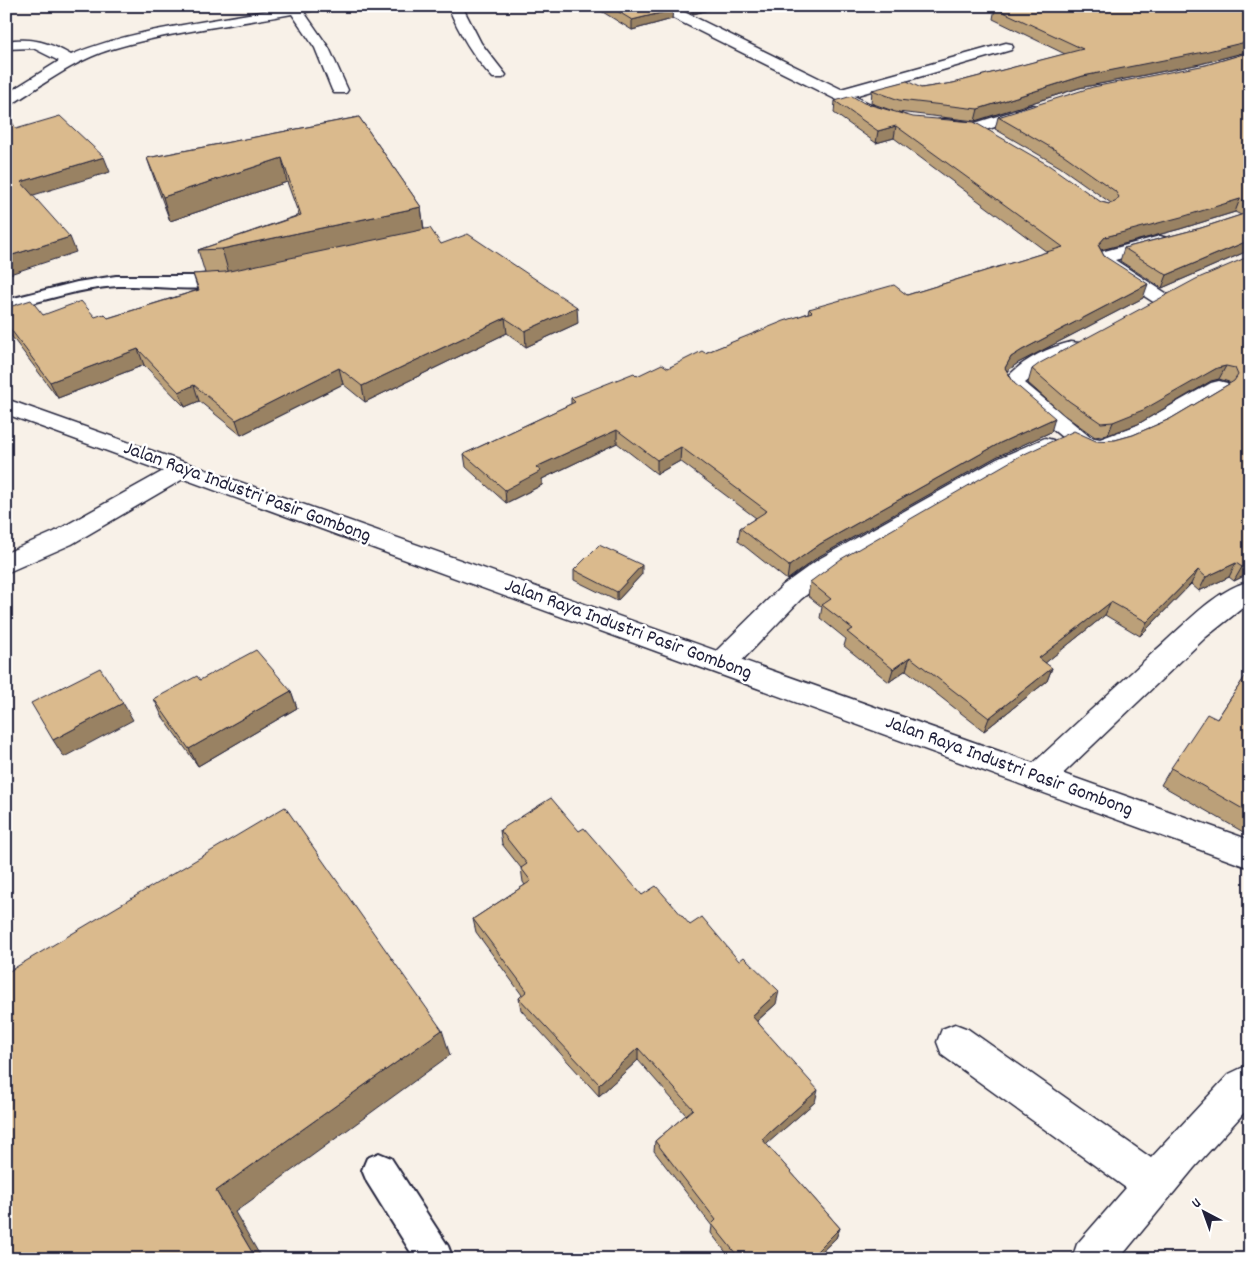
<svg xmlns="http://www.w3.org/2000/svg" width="1256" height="1265" font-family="Dekko,sans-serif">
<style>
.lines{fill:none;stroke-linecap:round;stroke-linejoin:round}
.lane-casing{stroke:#22223b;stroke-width:4}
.street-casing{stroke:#22223b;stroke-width:3}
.secondary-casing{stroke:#22223b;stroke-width:3}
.lane{fill:#fff;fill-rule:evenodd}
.street{fill:#fff;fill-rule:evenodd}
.secondary{fill:#fff;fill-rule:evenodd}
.wall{fill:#bba079;stroke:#22223b}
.shaded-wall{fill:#998263;stroke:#22223b}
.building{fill:#daba8d;stroke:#22223b}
.labels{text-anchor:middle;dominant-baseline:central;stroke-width:5;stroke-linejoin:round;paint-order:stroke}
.street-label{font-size:20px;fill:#22223b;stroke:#fff}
</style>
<rect width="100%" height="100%" fill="#f8f1e8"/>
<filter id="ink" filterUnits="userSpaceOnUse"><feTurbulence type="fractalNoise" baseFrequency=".02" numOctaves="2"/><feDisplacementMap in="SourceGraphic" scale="10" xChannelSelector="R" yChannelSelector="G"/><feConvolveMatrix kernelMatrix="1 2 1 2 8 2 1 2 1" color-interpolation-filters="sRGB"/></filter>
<g filter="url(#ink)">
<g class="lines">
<g class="lane-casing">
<g id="lane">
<path d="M 116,276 L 227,276 L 233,277 L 236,281 L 233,285 C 198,293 155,285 118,286 C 80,288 43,301 6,310 L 6,300 L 77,282 Z"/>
<path d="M 379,1153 L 391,1158 L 448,1246 L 453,1259 L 415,1259 L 367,1182 L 362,1170 L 367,1158 Z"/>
</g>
</g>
<g class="street-casing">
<g id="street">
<path d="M 290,6 L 323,6 L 321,9 L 304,12 L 329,48 L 348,90 L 346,93 L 334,93 L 332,90 L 315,48 L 292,14 C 233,25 169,32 112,49 C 75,60 44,84 12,104 L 6,106 L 6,94 L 59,61 L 33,48 L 6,49 L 6,41 C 32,37 49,42 71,55 C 141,26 217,22 290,6 Z"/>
<path d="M 448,6 L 462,6 L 481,43 L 506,75 L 503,78 L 493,78 C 473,57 459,33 448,6 Z"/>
<path d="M 653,6 L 672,6 L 841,89 L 1006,43 L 1011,44 L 1013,47 L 1011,50 L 854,96 L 885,111 L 887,114 L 885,117 L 879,119 L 833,98 L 655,9 Z"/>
<path d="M 1033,105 L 1039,107 L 1041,110 L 1039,113 L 976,133 L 938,128 L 936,124 L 938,120 L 944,119 L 975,123 Z"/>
<path d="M 1160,236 L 1167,238 L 1170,242 L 1167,246 L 1115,260 L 1169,295 L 1172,299 L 1169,303 L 1162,305 L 1155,303 L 1101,268 L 1095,259 L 1101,252 Z"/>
<path d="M 1071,342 L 1079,343 L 1082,348 L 1079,353 L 1040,371 L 1025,383 L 1090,437 L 1100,439 L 1135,426 L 1211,383 L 1219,381 L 1227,383 L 1230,388 L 1227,393 L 1151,436 L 1123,448 L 1100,454 L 1074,447 L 1011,395 L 1003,383 C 1018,362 1046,348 1071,342 Z"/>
<path d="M 1045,438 L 1053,440 L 1057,445 L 1053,450 L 1013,469 L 837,571 L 801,599 L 732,671 L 722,674 L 712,671 L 708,663 L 712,655 L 783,585 L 819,559 L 997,459 Z"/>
<path d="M 182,462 L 190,465 L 194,470 L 190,475 L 72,544 L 6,573 L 6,553 L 54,532 L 174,465 Z"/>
<path d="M 1250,581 L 1250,602 L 1206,637 L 1049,787 L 1038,791 L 1027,787 L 1023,778 L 1027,769 C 1070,729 1113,690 1156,650 C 1184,626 1213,591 1250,581 Z"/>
<path d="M 955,1024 L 968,1029 L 1151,1158 L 1229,1074 L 1250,1064 L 1250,1106 L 1194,1168 L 1119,1259 L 1072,1259 L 1077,1244 L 1126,1188 L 942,1055 L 937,1042 L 942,1029 Z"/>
</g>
</g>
<g class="secondary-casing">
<path id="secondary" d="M 6,399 L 1250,840 L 1250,868 L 6,414 Z"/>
</g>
<use href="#lane" class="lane"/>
<use href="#street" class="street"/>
<use href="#secondary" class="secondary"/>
</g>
<g class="wall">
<path d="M 593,6 L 665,6 L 672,19 L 632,30 Z"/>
<path d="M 677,6 L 724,6 L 693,14 Z"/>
<path d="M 1250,6 L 1250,51 L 1200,64 L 1079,88 L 975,121 L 898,112 L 1101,202 L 1109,204 L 1111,203 L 1060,167 L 995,129 L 998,117 L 1206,65 L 1250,52 L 1250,250 L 1162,288 L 1120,261 L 1124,248 L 1201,228 L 1241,215 L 1235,212 L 1180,229 L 1101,250 L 1104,256 L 1143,298 L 1018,363 L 1007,371 L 1014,383 L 1051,432 L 996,457 L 818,557 L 787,580 L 738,541 L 740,528 L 756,518 L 680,461 L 657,474 L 617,443 L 542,479 L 542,485 L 506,503 L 466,467 L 464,454 L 571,404 L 571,398 L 637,376 L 668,368 L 705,353 L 808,313 L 809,309 L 907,295 L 1047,252 L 894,138 L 876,143 L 834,113 L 835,101 L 864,103 L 893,111 L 871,103 L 872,90 L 921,88 L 953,83 L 1065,54 L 993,19 L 995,8 Z"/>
<path d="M 359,117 L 421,207 L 424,229 L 441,244 L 578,323 L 526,347 L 507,333 L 365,402 L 343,384 L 241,435 L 199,401 L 185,407 L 144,365 L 58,398 L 6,329 L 6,308 L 43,315 L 108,318 L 198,290 L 193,274 L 205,273 L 198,250 L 299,215 L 287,182 L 170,221 L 155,181 L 147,158 Z"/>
<path d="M 1250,256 L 1250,576 L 1248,574 L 1234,581 L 1229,577 L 1199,591 L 1191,584 L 1140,636 L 1105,615 L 1045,663 L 1052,668 L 1047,681 L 984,731 L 906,670 L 889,682 L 844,646 L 846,639 L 820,618 L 822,607 L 808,596 L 810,582 L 1096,441 L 1115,440 L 1133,435 L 1170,419 L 1229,384 L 1229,382 L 1219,379 L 1211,381 L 1138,424 L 1108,435 L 1095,437 L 1064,415 L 1028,383 L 1032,369 Z"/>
<path d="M 574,570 L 642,574 L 617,601 L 574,580 Z"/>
<path d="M 1250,669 L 1250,826 L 1245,833 L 1161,785 L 1171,768 L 1217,719 Z"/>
<path d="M 200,680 L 291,691 L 297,708 L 198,766 L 162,716 L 154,699 Z"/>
<path d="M 500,830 L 579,831 L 642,895 L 690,925 L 776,1004 L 757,1021 L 815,1102 L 766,1144 L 840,1228 L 836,1238 L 814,1259 L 731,1259 L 711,1233 L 712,1226 L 654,1151 L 655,1141 L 686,1115 L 638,1060 L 599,1096 L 521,1010 L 519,998 L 522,995 L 476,932 L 473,919 L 525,885 L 523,882 L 521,868 L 502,844 Z"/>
</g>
<g class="shaded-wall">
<path d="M 693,6 L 724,6 L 693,14 Z"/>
<path d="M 673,10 L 672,19 L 632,30 L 632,20 Z"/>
<path d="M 1250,41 L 1250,51 L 1200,64 L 1079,88 L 975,121 L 978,109 L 1083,76 Z"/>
<path d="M 896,126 L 894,138 L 876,143 L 878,131 Z"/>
<path d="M 104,157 L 110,172 L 27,197 L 21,182 Z"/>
<path d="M 282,158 L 287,182 L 170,221 L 163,197 Z"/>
<path d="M 1240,199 L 1235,212 L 1180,229 L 1101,250 L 1098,245 L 1105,237 Z"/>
<path d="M 421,207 L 424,232 L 229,274 L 222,249 Z"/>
<path d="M 70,237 L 76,252 L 10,274 L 6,266 L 6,257 Z"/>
<path d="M 1250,240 L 1250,250 L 1162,288 L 1167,275 Z"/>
<path d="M 1148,284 L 1143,298 L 1018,363 L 1007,371 L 1005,368 L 1011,357 L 1022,350 Z"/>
<path d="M 577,307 L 578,323 L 526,347 L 525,331 Z"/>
<path d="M 505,318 L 507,333 L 365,402 L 362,386 Z"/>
<path d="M 138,349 L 144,365 L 58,398 L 50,382 Z"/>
<path d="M 1226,366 L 1219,379 L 1211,381 L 1138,424 L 1108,435 L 1113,422 L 1217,368 Z"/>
<path d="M 339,368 L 343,384 L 241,435 L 236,420 Z"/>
<path d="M 194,385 L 199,401 L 185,407 L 179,392 Z"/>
<path d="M 1055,418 L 1051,432 L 996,457 L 818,557 L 787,580 L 789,566 L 820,544 L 1000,443 Z"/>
<path d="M 617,430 L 617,443 L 542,479 L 542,485 L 506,503 L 505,490 L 536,467 Z"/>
<path d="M 681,447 L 680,461 L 657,474 L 657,460 Z"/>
<path d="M 1236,563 L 1229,577 L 1199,591 L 1206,577 Z"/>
<path d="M 1250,563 L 1250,571 L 1248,574 L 1234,581 L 1242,567 Z"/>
<path d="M 642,565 L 642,574 L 617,601 L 617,592 Z"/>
<path d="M 1198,570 L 1191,584 L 1140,636 L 1147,622 Z"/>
<path d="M 1111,602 L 1105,615 L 1034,672 L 1039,658 Z"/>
<path d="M 910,657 L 906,670 L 889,682 L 893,669 Z"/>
<path d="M 1052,668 L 1047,681 L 984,731 L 989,718 Z"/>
<path d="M 291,691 L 297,708 L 198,766 L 189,749 Z"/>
<path d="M 123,703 L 133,720 L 64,757 L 53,740 Z"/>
<path d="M 779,991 L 776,1004 L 749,1028 L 752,1016 Z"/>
<path d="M 442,1030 L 450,1055 L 235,1212 L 262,1259 L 256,1259 L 216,1191 Z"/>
<path d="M 638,1048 L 638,1060 L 599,1096 L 599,1084 Z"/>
<path d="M 818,1090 L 815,1102 L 760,1150 L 762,1139 Z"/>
<path d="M 840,1228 L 836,1238 L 814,1259 L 809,1259 Z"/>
</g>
<g class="building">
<path d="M 609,6 L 665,6 L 673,10 L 632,20 Z"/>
<path d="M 1002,6 L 1250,6 L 1250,41 L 1204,52 L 1083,76 L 978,109 L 899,100 L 872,90 L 907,81 L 921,88 L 953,83 L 1083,49 L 995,8 Z"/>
<path d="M 1250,52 L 1250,207 L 1248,202 L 1240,199 L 1185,216 L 1105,237 L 1098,245 L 1104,256 L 1148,284 L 1022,350 L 1011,357 L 1005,368 L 1014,383 L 1055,418 L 1000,443 L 820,544 L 789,566 L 740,528 L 767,511 L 681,447 L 657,460 L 617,430 L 536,467 L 541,471 L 505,490 L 464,454 L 575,402 L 571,398 L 634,373 L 637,376 L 662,364 L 668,368 L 702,351 L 705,353 L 784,321 L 812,312 L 809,309 L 894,285 L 907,295 L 1063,247 L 896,126 L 878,131 L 835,101 L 852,96 L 864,103 L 913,117 L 974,122 L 1050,166 L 1101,202 L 1109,204 L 1115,202 L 1119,197 L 1115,191 L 1064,155 L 998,117 L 1093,87 L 1206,65 Z"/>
<path d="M 6,111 L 16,129 L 60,116 L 104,157 L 21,182 L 70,237 L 6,257 Z"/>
<path d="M 359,117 L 421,207 L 222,249 L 198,250 L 301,215 L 282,158 L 163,197 L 147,158 Z"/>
<path d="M 1250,209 L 1250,240 L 1167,275 L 1124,248 L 1201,228 L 1247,213 Z"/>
<path d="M 430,228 L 441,244 L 468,234 L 577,307 L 525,331 L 505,318 L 362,386 L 339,368 L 236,420 L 194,385 L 179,392 L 138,349 L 50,382 L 6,323 L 6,308 L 31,300 L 43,315 L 81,301 L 95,317 L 104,314 L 108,318 L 199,290 L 193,274 L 225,272 Z"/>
<path d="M 1250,256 L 1250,563 L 1242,567 L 1236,563 L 1206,577 L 1198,570 L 1147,622 L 1111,602 L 1039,658 L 1052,668 L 989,718 L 910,657 L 893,669 L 847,632 L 853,629 L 822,605 L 831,599 L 810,582 L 841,559 L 1018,457 L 1074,431 L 1096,441 L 1115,440 L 1133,435 L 1170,419 L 1234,381 L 1238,375 L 1235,368 L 1226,366 L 1217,368 L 1143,410 L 1113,422 L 1101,423 L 1069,401 L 1032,369 L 1040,363 L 1196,279 Z"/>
<path d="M 599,545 L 642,565 L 617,592 L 574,570 Z"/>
<path d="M 256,650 L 291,691 L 189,749 L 154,699 L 197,676 L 200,680 Z"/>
<path d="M 100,668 L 123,703 L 53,740 L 31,703 Z"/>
<path d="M 1250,669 L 1250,813 L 1171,768 L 1207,714 L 1217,719 Z"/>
<path d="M 551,798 L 579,831 L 584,828 L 642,895 L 656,886 L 690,925 L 702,917 L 739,961 L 744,957 L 779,991 L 752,1016 L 818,1090 L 762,1139 L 840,1228 L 809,1259 L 740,1259 L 712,1224 L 716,1220 L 655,1141 L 693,1109 L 638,1048 L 599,1084 L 519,998 L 527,991 L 473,919 L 531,881 L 521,868 L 527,864 L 500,830 Z"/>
<path d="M 285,807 L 442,1030 L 216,1191 L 256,1259 L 6,1259 L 6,973 Z"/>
</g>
</g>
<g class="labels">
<g class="street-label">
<text transform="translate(247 493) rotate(20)">Jalan Raya Industri Pasir Gombong</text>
<text transform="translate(628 630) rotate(20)">Jalan Raya Industri Pasir Gombong</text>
<text transform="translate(1009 767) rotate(20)">Jalan Raya Industri Pasir Gombong</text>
</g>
</g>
<rect width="1256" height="1265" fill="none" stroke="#fff" stroke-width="25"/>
<rect x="12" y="12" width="1231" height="1240" fill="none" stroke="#22223b" stroke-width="2" filter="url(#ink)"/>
<g transform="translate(1204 1212) rotate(319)" stroke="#ffffff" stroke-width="4" paint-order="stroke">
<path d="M0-4L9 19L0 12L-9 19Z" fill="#22223b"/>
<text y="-8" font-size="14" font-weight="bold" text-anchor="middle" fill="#22223b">U</text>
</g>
</svg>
